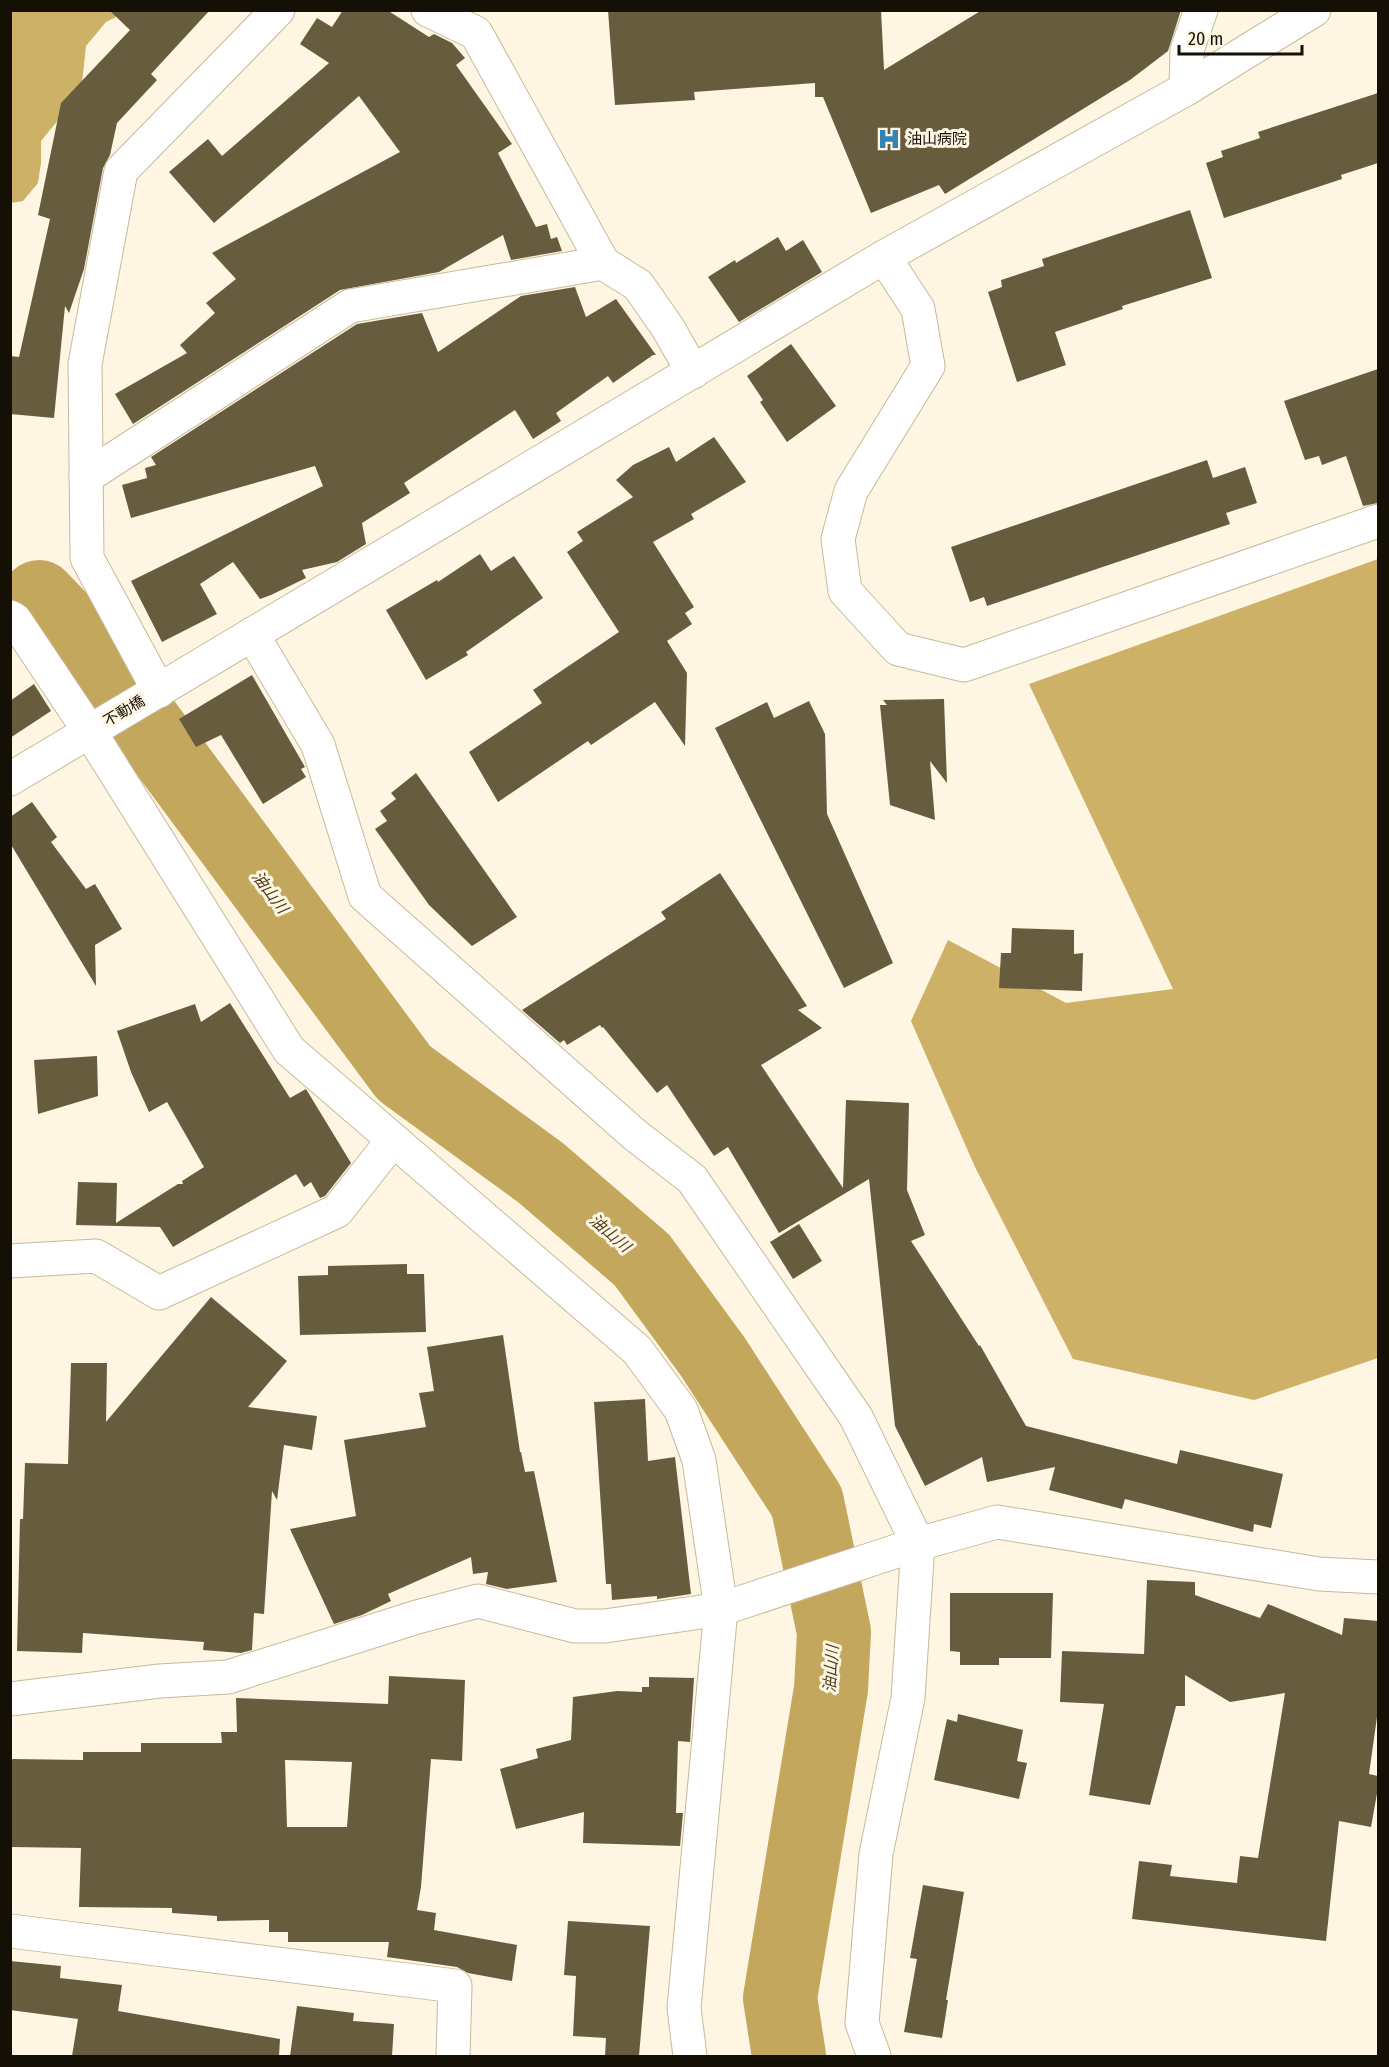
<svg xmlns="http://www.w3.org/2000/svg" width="1389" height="2067" font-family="'Fira Sans Condensed','Noto Sans JP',sans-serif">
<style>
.forest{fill:#cdb167}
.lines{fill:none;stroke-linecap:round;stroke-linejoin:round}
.stream{stroke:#8e7a43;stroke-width:12}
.river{stroke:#c3a75d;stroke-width:74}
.building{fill:#685c3e;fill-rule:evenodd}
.minor-casing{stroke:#c7ba99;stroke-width:35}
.minor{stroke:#fff;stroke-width:33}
.labels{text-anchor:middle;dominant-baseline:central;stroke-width:6;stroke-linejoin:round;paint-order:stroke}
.poi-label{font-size:15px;fill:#141005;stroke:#fef6e2;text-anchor:start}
.street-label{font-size:15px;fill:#141005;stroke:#fef6e2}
.water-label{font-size:16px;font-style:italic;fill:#483c1b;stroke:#fef6e2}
</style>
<rect width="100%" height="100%" fill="#fef6e2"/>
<g class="forest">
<path d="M 11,11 L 128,11 L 106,22 L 86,46 L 82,83 L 63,114 L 41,141 L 41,163 L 38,183 L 23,201 L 11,203 Z"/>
<path d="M 1378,559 L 1378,1358 L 1254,1400 L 1073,1359 L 975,1167 L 911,1021 L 948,940 L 1066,1003 L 1173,989 L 1029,684 Z"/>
</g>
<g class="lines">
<path class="stream" d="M 10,577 L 39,597"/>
<path class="river" d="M 39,597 L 92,652 L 404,1073 L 541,1173 L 642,1260 L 713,1357 L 807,1502 L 834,1632 L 831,1689 L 780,1998 L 789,2056"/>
</g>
<g class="building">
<path d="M 109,10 L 210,10 L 151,74 L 157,80 L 117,123 L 110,155 L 103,168 L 84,269 L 69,313 L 65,306 L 54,418 L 10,414 L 10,356 L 19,357 L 50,219 L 38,215 L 61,103 L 130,30 Z"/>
<path d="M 343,10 L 387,10 L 429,37 L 434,34 L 452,43 L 465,58 L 456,65 L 512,144 L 498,153 L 536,227 L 547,224 L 551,239 L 557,237 L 562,251 L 511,260 L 503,235 L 439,272 L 340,290 L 133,424 L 115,394 L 187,353 L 180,345 L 215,313 L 206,303 L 236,279 L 212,253 L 400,152 L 359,96 L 214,223 L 169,172 L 208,139 L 222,156 L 329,63 L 300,44 L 317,18 L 332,27 Z"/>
<path d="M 608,10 L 881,10 L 884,70 L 982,10 L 1181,10 L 1168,51 L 1130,80 L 945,194 L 939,185 L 871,213 L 823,97 L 815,97 L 815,83 L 694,92 L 695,100 L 615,105 Z"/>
<path d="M 1378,93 L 1378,163 L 1341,175 L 1342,179 L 1224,218 L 1206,163 L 1223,157 L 1221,151 L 1260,138 L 1258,132 Z"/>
<path d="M 1190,210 L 1212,278 L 1122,306 L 1123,309 L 1055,332 L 1066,365 L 1017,382 L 988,292 L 1002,287 L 1001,280 L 1044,266 L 1042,259 Z"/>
<path d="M 778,237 L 786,251 L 803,240 L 822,272 L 739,322 L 708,277 L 735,260 L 736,263 Z"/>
<path d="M 575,287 L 586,317 L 616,299 L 656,355 L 653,355 L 613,383 L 608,376 L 556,413 L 561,421 L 533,439 L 515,410 L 404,483 L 410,493 L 362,523 L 366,544 L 337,562 L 302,570 L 306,578 L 271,595 L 260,599 L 233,562 L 200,584 L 217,614 L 162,642 L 131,581 L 323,486 L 315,466 L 131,518 L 122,485 L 147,478 L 145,468 L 156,465 L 151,457 L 357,324 L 422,313 L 438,352 L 521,296 Z"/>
<path d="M 791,344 L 836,406 L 787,442 L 760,402 L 763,400 L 747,376 Z"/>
<path d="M 1378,369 L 1378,503 L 1363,506 L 1346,456 L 1322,465 L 1319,456 L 1305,460 L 1284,401 Z"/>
<path d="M 714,437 L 746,482 L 691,514 L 694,519 L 653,542 L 694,607 L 685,613 L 692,624 L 667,641 L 687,673 L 685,746 L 655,702 L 591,745 L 588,741 L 498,802 L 469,752 L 542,703 L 533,690 L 619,632 L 567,552 L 583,541 L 577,532 L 633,497 L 616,480 L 633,465 L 669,447 L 676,462 Z"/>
<path d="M 1207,460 L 1213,478 L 1245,467 L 1257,503 L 1226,513 L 1230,524 L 987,606 L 984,597 L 970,602 L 951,547 Z"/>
<path d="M 480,554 L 491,571 L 514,556 L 543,598 L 466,652 L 468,655 L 426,680 L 386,610 L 437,580 L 438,582 Z"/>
<path d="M 252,675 L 305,767 L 301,769 L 306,777 L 263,804 L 221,735 L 196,747 L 179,719 Z"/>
<path d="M 34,684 L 51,711 L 10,738 L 10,701 Z"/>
<path d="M 944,699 L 947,783 L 930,761 L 935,820 L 890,805 L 880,705 L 887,705 L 883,700 Z"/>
<path d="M 809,701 L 825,734 L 827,814 L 893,963 L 844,988 L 715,728 L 767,702 L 774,718 Z"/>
<path d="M 416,773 L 517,917 L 472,946 L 429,905 L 375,829 L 387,821 L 380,811 L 396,799 L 391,793 Z"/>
<path d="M 32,802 L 57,837 L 51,842 L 86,889 L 95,884 L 122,929 L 95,945 L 96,986 L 10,843 L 10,817 Z"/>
<path d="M 720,873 L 807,1006 L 798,1010 L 822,1028 L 761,1065 L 843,1188 L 846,1100 L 909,1103 L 907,1190 L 925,1235 L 911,1241 L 979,1346 L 980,1345 L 1026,1426 L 1177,1464 L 1180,1450 L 1283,1474 L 1271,1528 L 1254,1524 L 1253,1532 L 1125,1499 L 1122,1509 L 1049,1490 L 1055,1467 L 987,1482 L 982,1457 L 925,1486 L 895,1426 L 869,1179 L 779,1233 L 728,1147 L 714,1156 L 667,1085 L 657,1093 L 603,1027 L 602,1028 L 600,1025 L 567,1045 L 564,1040 L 560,1043 L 522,1010 L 666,919 L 661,912 Z"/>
<path d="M 1012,928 L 1074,930 L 1074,954 L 1083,953 L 1082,991 L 999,988 L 1001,953 L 1011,953 Z"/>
<path d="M 230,1003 L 290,1098 L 306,1089 L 351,1163 L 325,1196 L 320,1198 L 311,1182 L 304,1187 L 296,1174 L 173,1247 L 160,1227 L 76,1225 L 78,1182 L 117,1183 L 116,1223 L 178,1184 L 183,1184 L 182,1181 L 204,1167 L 167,1102 L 149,1112 L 131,1072 L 117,1031 L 195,1004 L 201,1022 Z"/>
<path d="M 97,1056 L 98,1096 L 38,1114 L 34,1060 Z"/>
<path d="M 799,1224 L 822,1261 L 793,1279 L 770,1242 Z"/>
<path d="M 407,1264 L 407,1274 L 424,1274 L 426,1332 L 300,1335 L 298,1276 L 328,1275 L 328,1266 Z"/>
<path d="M 211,1297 L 287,1361 L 248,1407 L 317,1416 L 312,1450 L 284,1445 L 277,1500 L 272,1491 L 264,1614 L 254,1613 L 252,1650 L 241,1653 L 203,1650 L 204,1642 L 83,1633 L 82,1653 L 17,1651 L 20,1519 L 23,1519 L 25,1463 L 68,1464 L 71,1363 L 107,1363 L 106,1422 Z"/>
<path d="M 503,1335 L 520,1452 L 521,1452 L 525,1472 L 534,1471 L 557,1582 L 507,1589 L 486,1584 L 488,1572 L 473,1574 L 471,1557 L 388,1594 L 391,1601 L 362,1615 L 334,1624 L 290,1529 L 356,1516 L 344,1440 L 426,1427 L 419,1393 L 434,1391 L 427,1347 Z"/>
<path d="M 645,1399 L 648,1461 L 675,1457 L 691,1594 L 657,1599 L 657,1596 L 612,1600 L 611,1584 L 606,1584 L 594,1402 Z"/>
<path d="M 1147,1580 L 1195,1582 L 1195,1595 L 1260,1618 L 1268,1604 L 1342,1635 L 1344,1618 L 1378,1621 L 1378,1710 L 1369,1774 L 1378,1776 L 1378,1788 L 1371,1827 L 1339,1821 L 1326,1941 L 1132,1919 L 1139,1861 L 1172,1865 L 1170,1876 L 1237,1883 L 1240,1856 L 1258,1858 L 1285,1693 L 1230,1702 L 1185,1675 L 1185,1706 L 1176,1706 L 1150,1805 L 1089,1795 L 1104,1704 L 1060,1702 L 1062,1651 L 1144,1654 Z"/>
<path d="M 950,1593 L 1053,1593 L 1051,1658 L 999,1658 L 999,1665 L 960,1665 L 960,1652 L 950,1651 Z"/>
<path d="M 389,1676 L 465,1680 L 462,1761 L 431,1759 L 421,1887 L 417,1910 L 436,1913 L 434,1930 L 517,1945 L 512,1981 L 468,1973 L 457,1967 L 387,1957 L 389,1942 L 288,1942 L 288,1932 L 269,1932 L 269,1920 L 217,1921 L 217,1916 L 172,1913 L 172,1908 L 79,1907 L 81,1848 L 11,1847 L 12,1759 L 83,1760 L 83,1752 L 141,1752 L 141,1743 L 222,1743 L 221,1732 L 237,1732 L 236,1698 L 388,1704 ZM 285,1760 L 352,1762 L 347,1827 L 287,1827 Z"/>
<path d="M 649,1677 L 694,1678 L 690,1742 L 678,1741 L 676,1813 L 683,1813 L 680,1846 L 583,1843 L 584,1812 L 516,1829 L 500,1769 L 538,1758 L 536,1749 L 571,1740 L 573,1697 L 617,1691 L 642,1692 L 642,1687 L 649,1687 Z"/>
<path d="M 958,1714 L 1023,1730 L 1017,1761 L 1027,1763 L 1019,1799 L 934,1780 L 947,1719 L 957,1722 Z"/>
<path d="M 923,1885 L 964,1892 L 946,2000 L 948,2000 L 942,2038 L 904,2032 L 917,1959 L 910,1958 Z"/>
<path d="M 568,1921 L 650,1926 L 639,2056 L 605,2056 L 606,2038 L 573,2036 L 576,1976 L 564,1975 Z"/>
<path d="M 10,1961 L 61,1966 L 60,1978 L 122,1985 L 118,2011 L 280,2039 L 279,2056 L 72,2056 L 78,2019 L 10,2010 Z"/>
<path d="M 297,2006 L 354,2013 L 353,2021 L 394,2024 L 392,2056 L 290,2056 Z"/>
</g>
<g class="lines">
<g class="minor-casing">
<g id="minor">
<path d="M 1186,89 L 1187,50 L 1201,10"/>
<path d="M 884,257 L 918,309 L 928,366 L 851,491 L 838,539 L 845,591 L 898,649 L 964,665 L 1378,521"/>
<path d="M 603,263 L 638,285 L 668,328 L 693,372"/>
<path d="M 86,477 L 350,306 L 603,263 L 476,33 L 428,10"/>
<path d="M 10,617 L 15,620 L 90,732 L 289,1050 L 637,1350 L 681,1410 L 699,1460 L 721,1609 L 684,2008 L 690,2056"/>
<path d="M 252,634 L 318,745 L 365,896 L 635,1135 L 692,1179 L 856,1417 L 918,1544 L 908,1698 L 876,1854 L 862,2023 L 874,2056"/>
<path d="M 159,691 L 87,558 L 85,364 L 121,171 L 278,10"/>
<path d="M 10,779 L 884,257 L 1186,89 L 1314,10"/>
<path d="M 10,1261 L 96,1256 L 159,1293 L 337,1211 L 393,1140"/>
<path d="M 10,1699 L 160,1681 L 228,1677 L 417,1617 L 478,1601 L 575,1626 L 605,1626 L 721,1609 L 918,1544 L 997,1522 L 1319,1574 L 1378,1577"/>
<path d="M 10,1931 L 455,1986 L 453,2056"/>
</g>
</g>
<use href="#minor" class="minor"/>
</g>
<defs>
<g id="hospital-bare" transform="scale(1.8)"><path d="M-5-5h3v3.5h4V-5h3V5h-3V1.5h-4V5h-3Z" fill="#3284b4" stroke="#fef6e2" stroke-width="2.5" paint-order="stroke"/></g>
</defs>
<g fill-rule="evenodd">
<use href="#hospital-bare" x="889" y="139"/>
</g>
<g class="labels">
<g class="poi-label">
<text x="907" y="139">油山病院</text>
</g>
<g class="street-label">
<text transform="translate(124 711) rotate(-31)">不動橋</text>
</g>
<g class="water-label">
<text transform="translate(270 892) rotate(53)">油山川</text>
<text transform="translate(610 1233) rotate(41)">油山川</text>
<text transform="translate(831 1669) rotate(-86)">油山川</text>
</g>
</g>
<rect width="1389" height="2067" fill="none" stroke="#141005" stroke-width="24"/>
<path d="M1179 45v9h123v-9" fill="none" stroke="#141005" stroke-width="3"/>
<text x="1188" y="45" font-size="18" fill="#141005" stroke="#fef6e2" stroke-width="4.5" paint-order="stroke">20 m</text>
</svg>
